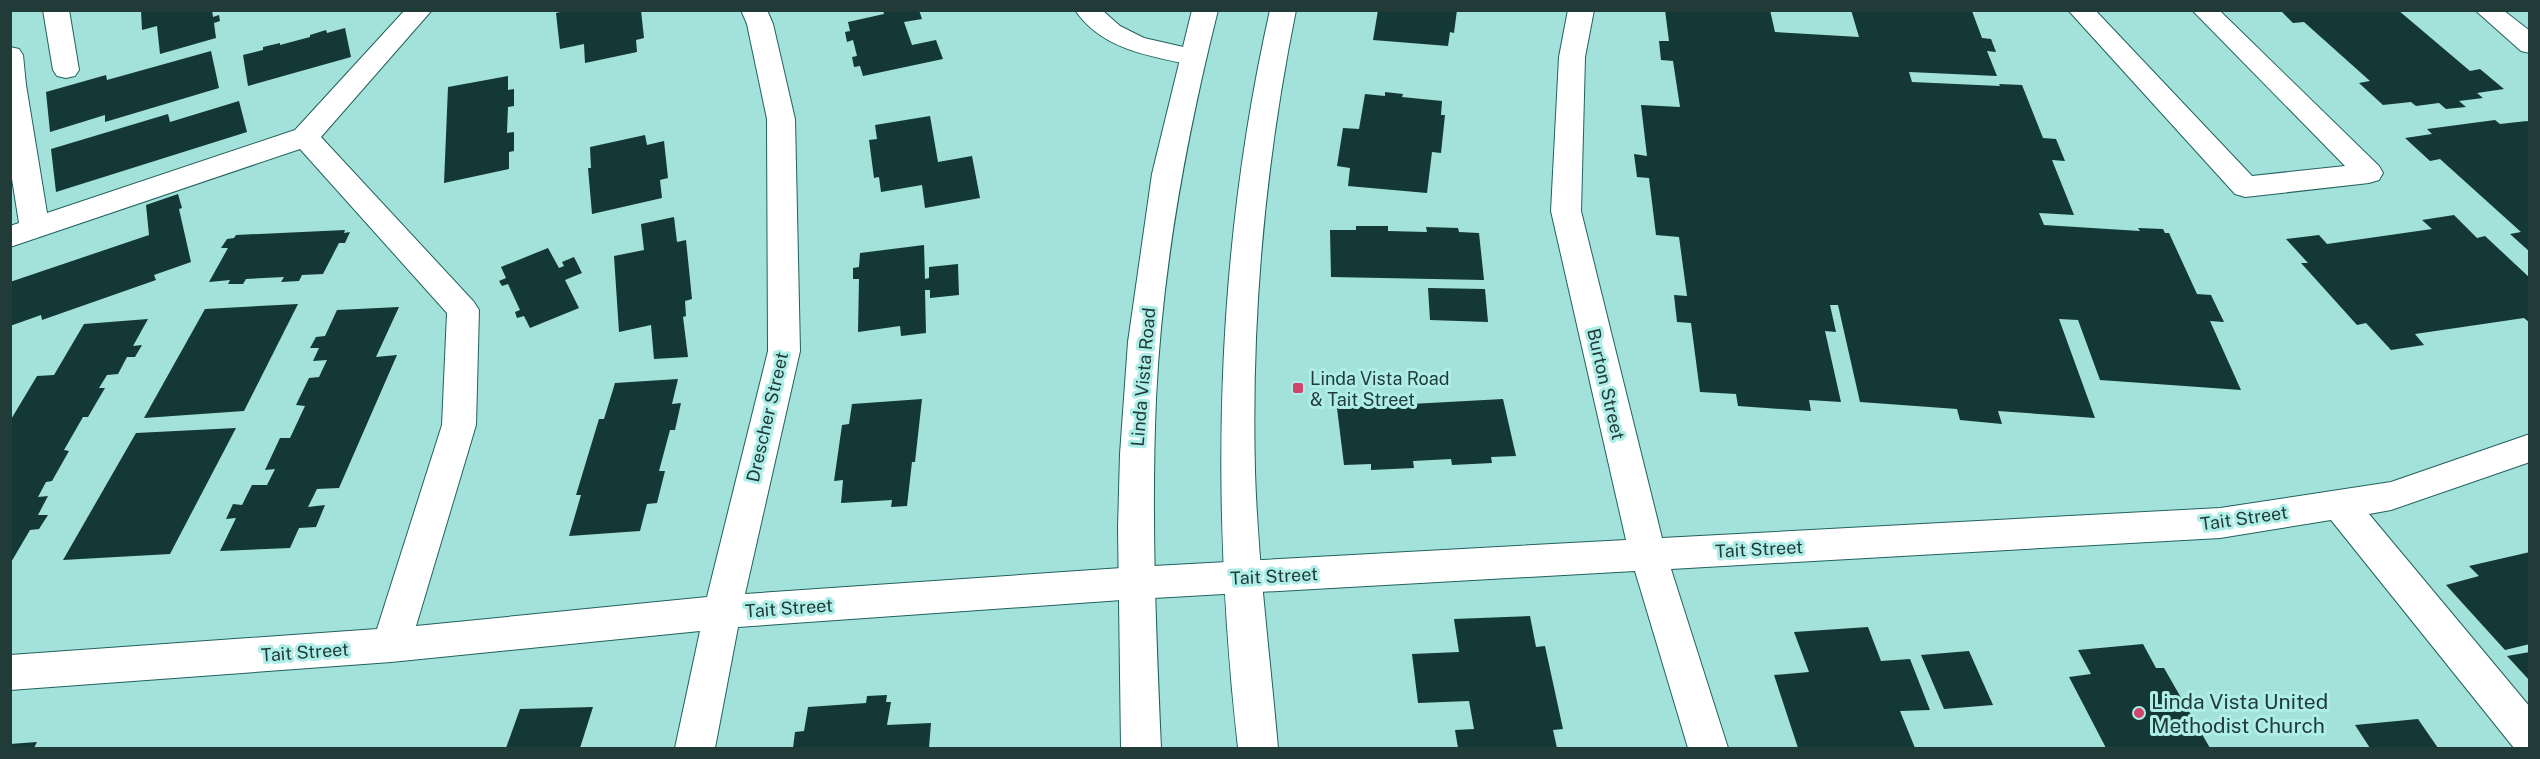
<svg xmlns="http://www.w3.org/2000/svg" width="2540" height="759" font-family="'Public Sans',sans-serif">
<style>
.building{fill:#143835}
.lines{fill:none;stroke-linecap:round;stroke-linejoin:round}
.minor-casing{stroke:#22615d;stroke-width:2}
.major-casing{stroke:#22615d;stroke-width:2}
.minor{fill:#fff;fill-rule:evenodd}
.major{fill:#fff;fill-rule:evenodd}
.poi-dot{fill:#d2436a;stroke:#afeee8;stroke-width:2}
.labels{text-anchor:middle;dominant-baseline:central;stroke-width:6;stroke-linejoin:round;paint-order:stroke}
.street-label{font-size:18px;fill:#213b38;stroke:#afeee8}
.poi-label{font-size:18px;fill:#213b38;stroke:#afeee8;text-anchor:start}
.near-poi-label{font-size:21px;fill:#213b38;stroke:#afeee8;text-anchor:start}
</style>
<rect width="100%" height="100%" fill="#a3e1db"/>
<g class="building">
<path d="M 141,10 L 212,10 L 213,17 L 219,15 L 220,21 L 214,23 L 216,38 L 160,54 L 157,26 L 142,30 Z"/>
<path d="M 568,10 L 641,10 L 644,38 L 636,40 L 637,52 L 585,63 L 584,44 L 560,49 L 556,13 Z"/>
<path d="M 883,10 L 919,10 L 922,19 L 904,22 L 912,45 L 936,40 L 943,59 L 863,76 L 860,66 L 854,67 L 852,57 L 857,56 L 853,40 L 847,42 L 845,32 L 850,31 L 848,22 L 884,14 Z"/>
<path d="M 1378,10 L 1457,10 L 1454,33 L 1450,32 L 1448,46 L 1373,40 Z"/>
<path d="M 1665,10 L 1770,10 L 1775,32 L 1859,37 L 1851,10 L 1972,11 L 1982,38 L 1991,39 L 1996,52 L 1987,51 L 1997,76 L 1909,72 L 1912,82 L 2000,86 L 1999,84 L 2022,85 L 2043,138 L 2056,139 L 2065,161 L 2052,160 L 2074,215 L 2039,213 L 2044,225 L 2140,231 L 2138,228 L 2163,229 L 2165,233 L 2169,233 L 2197,294 L 2211,295 L 2224,322 L 2210,321 L 2241,390 L 2100,380 L 2078,320 L 2059,319 L 2095,418 L 1998,411 L 2002,424 L 1960,420 L 1957,409 L 1860,402 L 1838,305 L 1830,305 L 1836,332 L 1825,331 L 1841,402 L 1809,400 L 1811,411 L 1738,406 L 1736,394 L 1700,392 L 1691,323 L 1677,322 L 1674,295 L 1687,296 L 1679,237 L 1656,235 L 1649,178 L 1637,177 L 1634,154 L 1647,156 L 1641,105 L 1680,107 L 1673,61 L 1661,60 L 1659,41 L 1669,41 Z"/>
<path d="M 2280,10 L 2398,10 L 2470,71 L 2480,69 L 2504,89 L 2477,93 L 2483,98 L 2459,101 L 2466,107 L 2446,109 L 2439,103 L 2416,106 L 2411,102 L 2383,105 L 2359,83 L 2370,81 L 2304,22 L 2293,23 Z"/>
<path d="M 345,28 L 351,57 L 248,86 L 243,55 L 263,50 L 263,47 L 280,43 L 280,45 L 310,37 L 310,35 L 326,30 L 327,33 Z"/>
<path d="M 211,51 L 219,88 L 105,122 L 105,115 L 50,132 L 46,92 L 106,75 L 107,80 Z"/>
<path d="M 508,76 L 508,90 L 514,89 L 514,106 L 508,107 L 507,133 L 514,132 L 514,151 L 509,152 L 509,169 L 444,183 L 448,87 Z"/>
<path d="M 1385,92 L 1403,94 L 1402,97 L 1442,101 L 1441,115 L 1445,115 L 1441,153 L 1432,152 L 1427,193 L 1348,186 L 1350,168 L 1337,166 L 1343,128 L 1359,129 L 1365,94 L 1385,96 Z"/>
<path d="M 239,101 L 247,132 L 56,192 L 51,149 L 168,114 L 170,122 Z"/>
<path d="M 930,116 L 938,162 L 972,156 L 980,198 L 925,208 L 922,185 L 881,192 L 879,177 L 874,178 L 869,140 L 877,139 L 875,125 Z"/>
<path d="M 2495,120 L 2500,124 L 2527,121 L 2530,123 L 2530,252 L 2510,234 L 2521,232 L 2440,159 L 2430,161 L 2405,138 L 2432,134 L 2427,129 Z"/>
<path d="M 645,135 L 647,145 L 664,141 L 668,178 L 660,180 L 662,198 L 592,214 L 588,168 L 591,168 L 590,147 Z"/>
<path d="M 178,194 L 182,208 L 179,209 L 191,262 L 154,275 L 156,280 L 42,320 L 41,315 L 10,326 L 10,282 L 149,235 L 146,205 Z"/>
<path d="M 2454,215 L 2477,238 L 2485,236 L 2530,278 L 2530,323 L 2524,318 L 2415,334 L 2424,345 L 2391,350 L 2366,323 L 2357,325 L 2301,263 L 2308,263 L 2286,239 L 2319,235 L 2327,244 L 2432,229 L 2422,220 Z"/>
<path d="M 674,217 L 677,242 L 686,240 L 692,299 L 685,301 L 686,316 L 683,317 L 688,357 L 654,359 L 651,325 L 619,332 L 614,256 L 644,250 L 641,224 Z"/>
<path d="M 1356,226 L 1388,226 L 1388,231 L 1427,232 L 1426,227 L 1458,228 L 1459,232 L 1479,233 L 1484,280 L 1331,277 L 1330,230 L 1356,230 Z"/>
<path d="M 345,230 L 344,233 L 350,232 L 345,243 L 339,243 L 323,274 L 302,275 L 299,281 L 281,282 L 284,277 L 246,279 L 243,284 L 228,284 L 230,280 L 209,282 L 228,248 L 221,248 L 227,239 L 234,238 L 236,235 Z"/>
<path d="M 924,245 L 925,279 L 929,278 L 929,267 L 958,264 L 959,295 L 930,298 L 930,290 L 925,290 L 926,333 L 901,336 L 900,326 L 858,332 L 859,279 L 853,279 L 853,268 L 859,267 L 860,253 Z"/>
<path d="M 548,248 L 559,268 L 564,266 L 562,262 L 574,257 L 582,273 L 565,280 L 579,308 L 530,328 L 524,316 L 517,318 L 515,312 L 520,310 L 508,284 L 502,286 L 499,281 L 506,278 L 501,267 Z"/>
<path d="M 1428,288 L 1485,289 L 1488,322 L 1430,320 Z"/>
<path d="M 298,304 L 244,411 L 144,418 L 205,309 Z"/>
<path d="M 399,307 L 376,357 L 397,355 L 339,488 L 317,489 L 308,507 L 325,505 L 316,527 L 299,528 L 290,548 L 220,551 L 236,518 L 226,519 L 233,504 L 242,505 L 252,485 L 267,485 L 275,469 L 265,470 L 280,438 L 290,438 L 305,406 L 296,405 L 309,378 L 319,377 L 327,360 L 313,361 L 319,348 L 310,348 L 316,337 L 325,336 L 337,310 Z"/>
<path d="M 148,319 L 133,346 L 142,345 L 135,357 L 127,357 L 118,374 L 107,375 L 99,388 L 105,388 L 88,417 L 83,417 L 64,450 L 69,451 L 52,481 L 46,482 L 38,497 L 48,496 L 38,515 L 48,515 L 39,529 L 30,530 L 10,564 L 10,421 L 37,376 L 54,375 L 84,324 Z"/>
<path d="M 678,379 L 672,404 L 681,403 L 675,430 L 670,430 L 659,471 L 665,471 L 657,503 L 647,504 L 640,531 L 569,536 L 581,495 L 576,495 L 599,419 L 604,419 L 615,383 Z"/>
<path d="M 922,399 L 915,462 L 912,462 L 907,506 L 891,507 L 892,500 L 841,503 L 843,480 L 834,481 L 842,425 L 849,424 L 852,404 Z"/>
<path d="M 1503,399 L 1516,456 L 1491,457 L 1492,463 L 1452,465 L 1451,459 L 1413,461 L 1414,468 L 1371,470 L 1371,464 L 1344,465 L 1337,408 Z"/>
<path d="M 236,428 L 170,554 L 63,560 L 136,433 Z"/>
<path d="M 2530,552 L 2530,644 L 2505,650 L 2446,585 L 2479,576 L 2469,566 Z"/>
<path d="M 1530,616 L 1536,647 L 1545,646 L 1563,729 L 1553,730 L 1557,748 L 1458,748 L 1455,730 L 1474,729 L 1469,701 L 1418,703 L 1412,654 L 1459,652 L 1454,619 Z"/>
<path d="M 1868,627 L 1881,661 L 1910,659 L 1930,710 L 1900,711 L 1915,748 L 1798,748 L 1774,675 L 1809,672 L 1794,632 Z"/>
<path d="M 2143,644 L 2156,668 L 2164,668 L 2210,748 L 2106,748 L 2069,677 L 2091,674 L 2078,650 Z"/>
<path d="M 1969,651 L 1993,705 L 1944,709 L 1921,655 Z"/>
<path d="M 2530,652 L 2530,681 L 2507,656 Z"/>
<path d="M 887,695 L 886,702 L 891,702 L 887,725 L 931,723 L 929,748 L 793,748 L 795,732 L 804,731 L 808,707 L 866,703 L 867,696 Z"/>
<path d="M 593,707 L 580,748 L 506,748 L 520,709 Z"/>
<path d="M 2418,719 L 2438,748 L 2370,748 L 2355,725 Z"/>
<path d="M 37,742 L 34,748 L 10,748 L 10,744 Z"/>
</g>
<g class="lines">
<g class="minor-casing">
<g id="minor">
<path d="M 43,10 L 69,10 L 79,70 L 75,76 L 66,78 L 57,76 L 53,70 Z"/>
<path d="M 405,10 L 432,10 L 321,137 L 474,302 L 479,310 L 476,425 L 416,626 L 707,597 L 768,351 L 767,119 L 747,24 L 741,10 L 767,10 L 773,24 L 795,119 L 800,351 L 745,594 L 1136,567 L 1626,540 L 1551,211 L 1559,57 L 1568,10 L 1594,10 L 1585,57 L 1581,211 L 1662,538 L 2220,508 L 2391,482 L 2530,434 L 2530,462 L 2391,510 L 2369,514 L 2530,707 L 2530,748 L 2514,748 L 2331,520 L 2220,538 L 1671,569 L 1728,748 L 1688,748 L 1635,571 L 1136,599 L 738,627 L 715,748 L 675,748 L 700,631 L 391,662 L 10,690 L 10,655 L 377,629 L 442,425 L 447,313 L 300,149 L 10,247 L 10,226 L 19,223 L 10,166 L 10,47 L 19,49 L 23,55 L 26,85 L 47,213 L 295,130 Z"/>
<path d="M 1075,10 L 1102,10 L 1120,26 L 1144,38 L 1201,51 L 1205,57 L 1201,63 L 1192,65 C 1149,56 1101,49 1075,10 Z"/>
<path d="M 2068,10 L 2095,10 L 2252,176 L 2345,166 L 2192,10 L 2219,10 L 2379,166 L 2383,173 L 2379,180 L 2369,183 L 2245,197 L 2235,194 Z"/>
<path d="M 2475,10 L 2503,10 L 2530,31 L 2530,53 L 2521,51 Z"/>
</g>
</g>
<g class="major-casing">
<g id="major">
<path d="M 1192,10 L 1218,10 C 1186,138 1162,268 1156,399 C 1151,515 1156,632 1161,748 L 1121,748 L 1118,528 L 1120,454 L 1128,342 L 1152,174 Z"/>
<path d="M 1270,10 L 1296,10 C 1265,163 1251,316 1255,472 C 1258,564 1270,656 1278,748 L 1238,748 C 1210,500 1215,255 1270,10 Z"/>
</g>
</g>
<use href="#minor" class="minor"/>
<use href="#major" class="major"/>
</g>
<g class="poi-dot">
<rect x="1292" y="382" width="12" height="12" rx="3"/>
<circle cx="2139" cy="713" r="6"/>
</g>
<g class="labels">
<g class="street-label">
<text transform="translate(1143 377) rotate(-85)">Linda Vista Road</text>
<text transform="translate(1606 384) rotate(77)">Burton Street</text>
<text transform="translate(767 417) rotate(-77)">Drescher Street</text>
<text transform="translate(2244 518) rotate(-8)">Tait Street</text>
<text transform="translate(1759 549) rotate(-3)">Tait Street</text>
<text transform="translate(1274 576) rotate(-3)">Tait Street</text>
<text transform="translate(789 608) rotate(-4)">Tait Street</text>
<text transform="translate(305 652) rotate(-4)">Tait Street</text>
</g>
<g class="poi-label">
<text x="1310" y="378">Linda Vista Road<tspan x="1310" dy="21">&amp; Tait Street</tspan></text>
</g>
<g class="near-poi-label">
<text x="2151" y="701">Linda Vista United<tspan x="2151" dy="24">Methodist Church</tspan></text>
</g>
</g>
<rect width="2540" height="759" fill="none" stroke="#213b38" stroke-width="24"/>
</svg>
